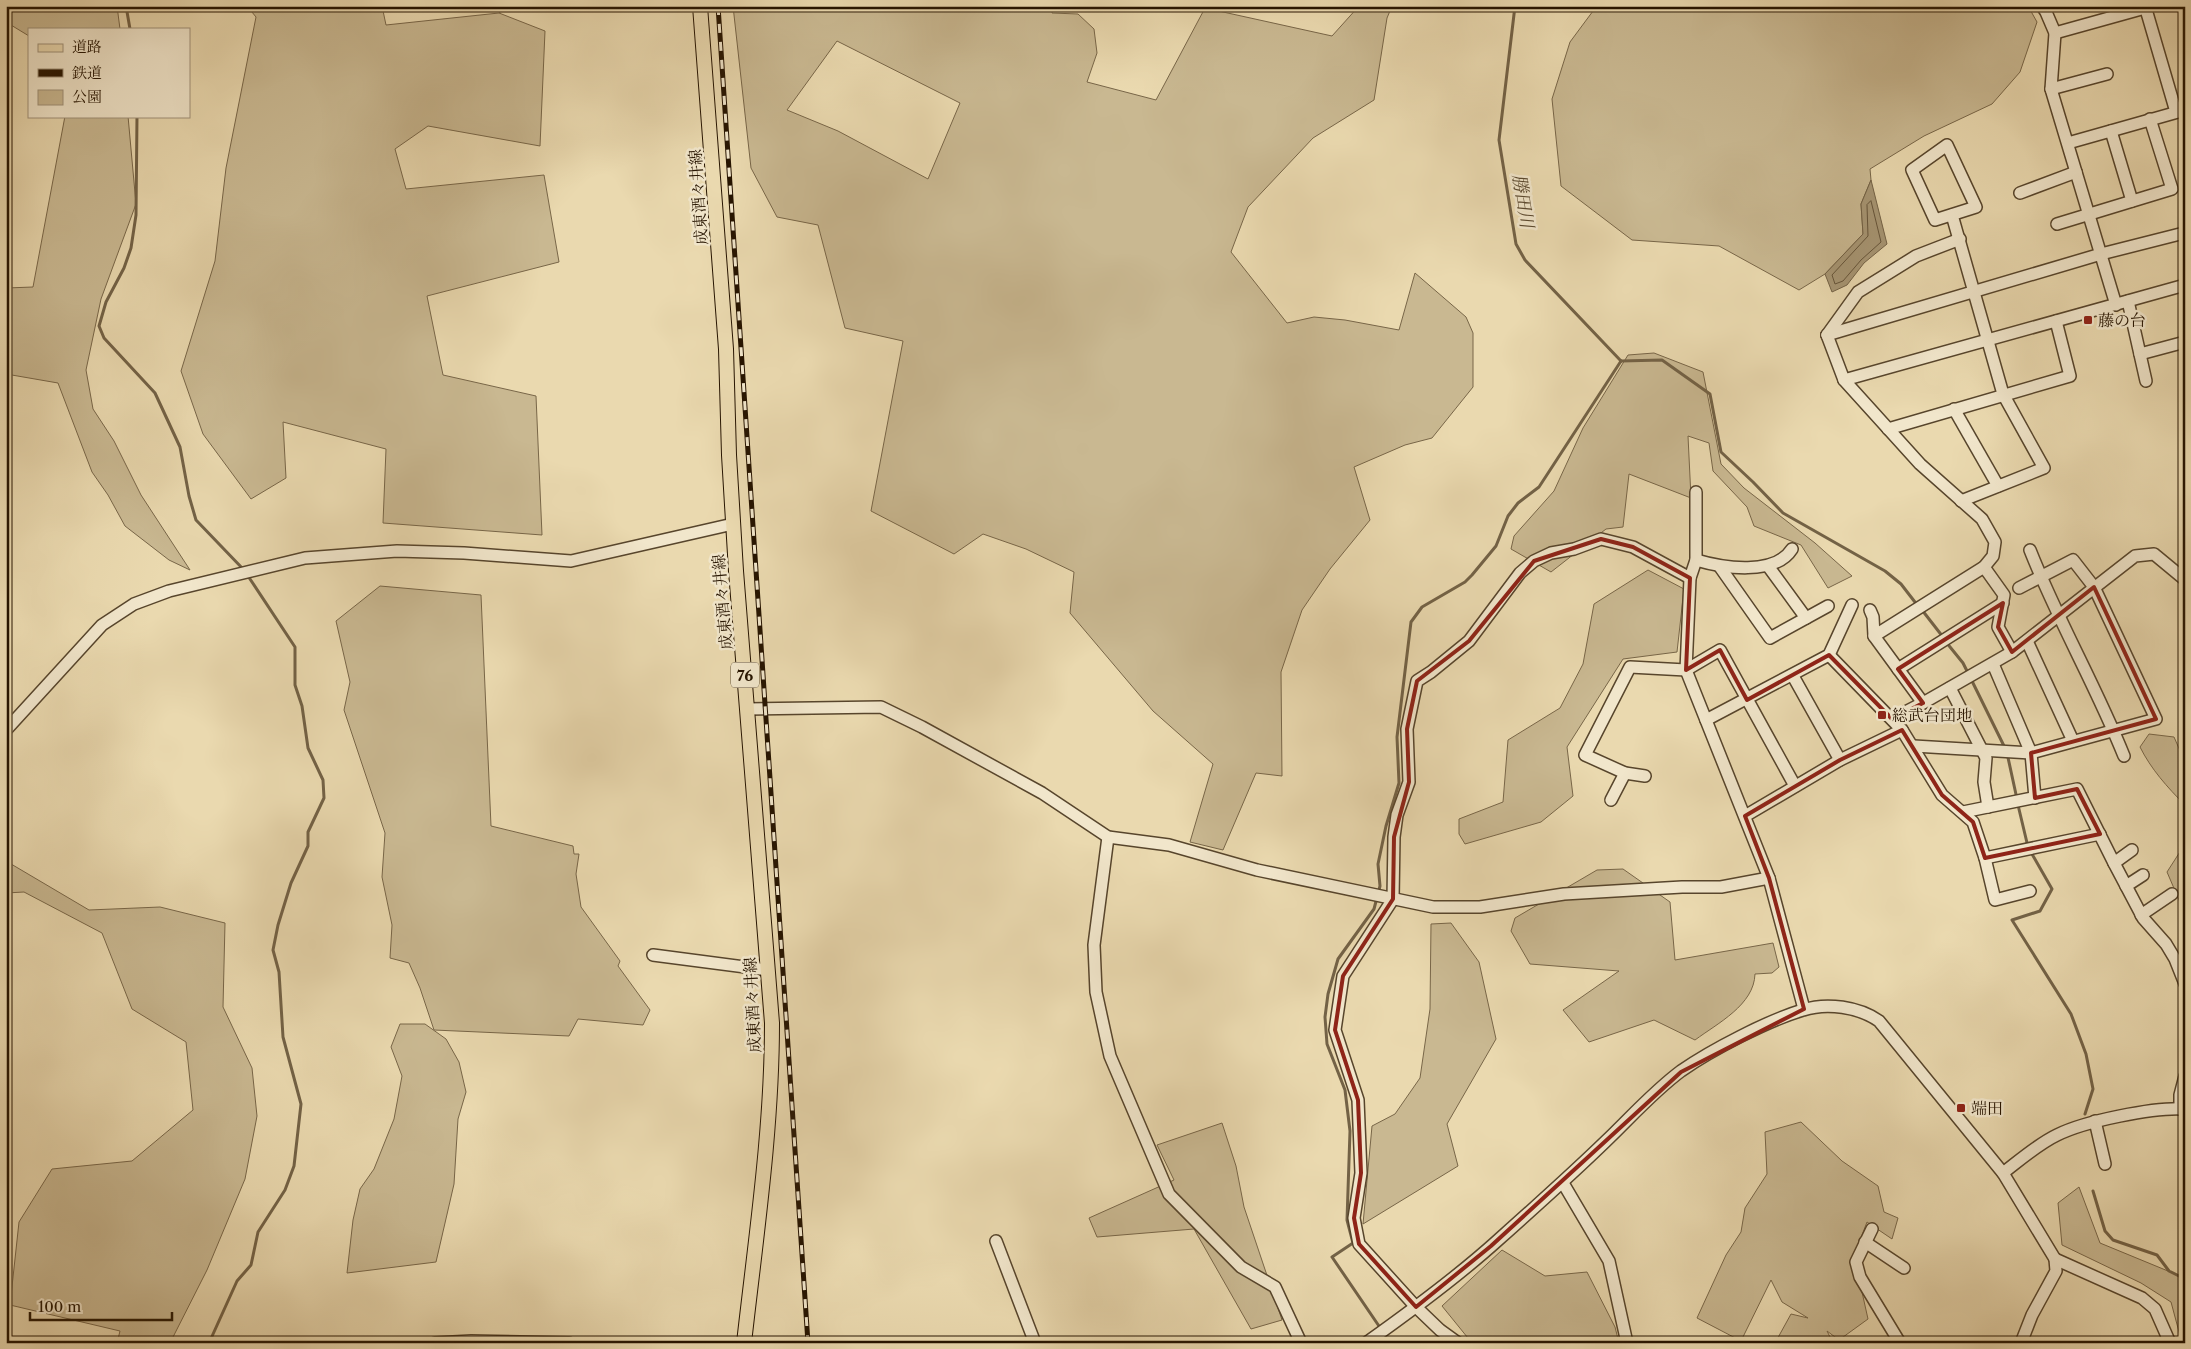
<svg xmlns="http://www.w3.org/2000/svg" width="2191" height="1349" font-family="'Libre Caslon Text','Noto Serif JP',serif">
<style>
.green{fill:#c9b891;stroke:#786648;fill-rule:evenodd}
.water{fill:#a79674;stroke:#736246}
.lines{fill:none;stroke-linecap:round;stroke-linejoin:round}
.shore{stroke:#66553a;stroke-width:1}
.stream{stroke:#736246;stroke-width:3}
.minor-casing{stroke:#57452c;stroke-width:14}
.major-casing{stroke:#261400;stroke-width:16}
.minor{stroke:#f1e6cb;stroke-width:11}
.major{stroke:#ead9af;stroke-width:14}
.rail-casing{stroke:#261400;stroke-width:5}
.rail{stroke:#f1e6cb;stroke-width:3;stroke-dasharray:9;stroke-linecap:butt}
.marked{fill:none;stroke:#8f2418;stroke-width:4;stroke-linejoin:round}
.poi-dot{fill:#8f2418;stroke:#f1e6cb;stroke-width:2}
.labels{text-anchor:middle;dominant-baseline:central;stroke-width:5;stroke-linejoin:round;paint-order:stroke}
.shield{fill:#f1e6cb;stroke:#63533d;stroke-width:1}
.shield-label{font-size:15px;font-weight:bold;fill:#261400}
.street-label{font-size:16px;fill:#261400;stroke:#f1e6cb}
.poi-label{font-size:16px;fill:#261400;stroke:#f1e6cb;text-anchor:start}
.water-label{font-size:18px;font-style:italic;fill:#5a482e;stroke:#f1e6cb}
</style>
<rect width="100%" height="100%" fill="#ead9af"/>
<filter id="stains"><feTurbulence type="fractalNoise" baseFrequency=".004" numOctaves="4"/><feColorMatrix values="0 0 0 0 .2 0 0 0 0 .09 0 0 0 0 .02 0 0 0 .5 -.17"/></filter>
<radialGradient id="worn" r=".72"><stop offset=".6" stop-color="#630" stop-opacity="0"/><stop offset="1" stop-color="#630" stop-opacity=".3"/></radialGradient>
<g class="green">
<path d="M 6,6 L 117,6 L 120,29 L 29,29 L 29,36 L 6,22 Z"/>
<path d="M 247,6 L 382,6 L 386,25 L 499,13 L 505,6 L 508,6 L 499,13 L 545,31 L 540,146 L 428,126 L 395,149 L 406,189 L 544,175 L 559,262 L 427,296 L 443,375 L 536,396 L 542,535 L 383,523 L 386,449 L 283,422 L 286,478 L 251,499 L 203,434 L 181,371 L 215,261 L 226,168 L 256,17 Z"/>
<path d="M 733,6 L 781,8 L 783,6 L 1053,6 L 1052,13 L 1078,14 L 1094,29 L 1097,53 L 1087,82 L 1156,100 L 1205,8 L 1332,36 L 1359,6 L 1392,6 L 1387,18 L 1374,100 L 1313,138 L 1248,207 L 1231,252 L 1287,323 L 1314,317 L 1345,320 L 1399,330 L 1415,273 L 1466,317 L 1473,333 L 1473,387 L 1432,438 L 1405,445 L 1354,467 L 1370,520 L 1330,569 L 1302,610 L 1281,672 L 1282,776 L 1256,773 L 1223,850 L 1190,842 L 1213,764 L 1153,711 L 1070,613 L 1074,572 L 1026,549 L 983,534 L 954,554 L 871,511 L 903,341 L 845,328 L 818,225 L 777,217 L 751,168 ZM 837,41 L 960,103 L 928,179 L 838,131 L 787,110 Z"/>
<path d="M 1593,6 L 2028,6 L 2037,22 L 2020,72 L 1992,104 L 1924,136 L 1870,169 L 1871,180 L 1861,204 L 1863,234 L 1825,274 L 1799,290 L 1719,246 L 1632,240 L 1561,186 L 1552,99 L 1570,42 L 1593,11 Z"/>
<path d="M 65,116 L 128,116 L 136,204 L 101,299 L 86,370 L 93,409 L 114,441 L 141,495 L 190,570 L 169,560 L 125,526 L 108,495 L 92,472 L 58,383 L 6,374 L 6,288 L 33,287 Z"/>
<path d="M 1654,353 L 1703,372 L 1721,464 L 1744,488 L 1815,543 L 1852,576 L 1828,588 L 1801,545 L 1754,526 L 1747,507 L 1713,471 L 1709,443 L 1688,436 L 1691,498 L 1629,474 L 1623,527 L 1606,529 L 1551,572 L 1511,549 L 1514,536 L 1554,491 L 1583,428 L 1628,355 Z"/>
<path d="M 1648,570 L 1684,589 L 1677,652 L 1623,659 L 1567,747 L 1573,796 L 1541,822 L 1465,844 L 1459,834 L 1459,819 L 1503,802 L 1508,740 L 1560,708 L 1583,664 L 1594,604 Z"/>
<path d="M 380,586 L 481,595 L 491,826 L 573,846 L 574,854 L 579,854 L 576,874 L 581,907 L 620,961 L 618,966 L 650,1010 L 643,1025 L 578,1019 L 569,1036 L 434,1030 L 420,988 L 409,963 L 390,958 L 392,925 L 382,877 L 385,833 L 344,710 L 350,682 L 336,621 Z"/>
<path d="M 2149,734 L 2174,737 L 2185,762 L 2185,805 C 2167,787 2151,769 2140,747 Z"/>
<path d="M 2185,844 L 2185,950 L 2181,943 L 2182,907 L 2167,872 Z"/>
<path d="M 6,861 L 89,910 L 160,907 L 225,923 L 223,1007 L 252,1068 L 257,1116 L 245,1179 L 207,1270 L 170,1343 L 117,1343 L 120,1331 L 10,1305 L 19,1222 L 52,1169 L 132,1161 L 193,1110 L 186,1042 L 132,1009 L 102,933 L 24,892 L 6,893 Z"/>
<path d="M 1623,869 L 1670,902 L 1675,960 L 1773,943 L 1779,967 L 1772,973 L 1755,974 C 1754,1005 1718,1023 1695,1040 L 1654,1020 L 1589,1042 L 1563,1010 L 1619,971 L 1530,964 L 1511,931 L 1515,918 L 1597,870 Z"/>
<path d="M 1451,923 L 1479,962 L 1496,1039 L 1447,1124 L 1458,1166 L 1363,1224 L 1372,1126 L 1395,1114 L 1420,1078 L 1430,1009 L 1431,924 Z"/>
<path d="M 400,1024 L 425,1024 L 446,1039 L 459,1062 L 466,1092 L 458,1119 L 454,1184 L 436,1262 L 347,1273 L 353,1220 L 360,1189 L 374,1169 L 394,1119 L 402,1076 L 391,1047 Z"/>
<path d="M 1801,1122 L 1842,1161 L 1878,1186 L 1884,1212 L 1898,1218 L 1892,1239 L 1867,1222 L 1854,1256 L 1868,1319 L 1839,1340 L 1827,1331 L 1830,1337 L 1828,1343 L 1775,1343 L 1791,1314 L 1808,1318 L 1782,1302 L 1771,1280 L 1741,1341 L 1697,1318 L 1726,1255 L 1741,1232 L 1745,1208 L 1767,1174 L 1765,1132 Z"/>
<path d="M 1222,1123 L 1236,1166 L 1244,1207 L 1282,1320 L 1251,1329 L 1194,1229 L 1097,1237 L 1089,1218 L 1174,1180 L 1157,1145 Z"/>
<path d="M 2079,1187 L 2100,1243 L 2185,1278 L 2185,1343 L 2182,1343 L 2171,1302 L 2141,1283 L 2062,1245 L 2058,1203 Z"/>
<path d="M 1502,1250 L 1545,1276 L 1587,1272 L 1615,1327 L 1619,1343 L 1472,1343 L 1442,1306 Z"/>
</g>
<path class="water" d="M 1871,180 L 1887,244 L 1864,263 L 1847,285 L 1832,292 L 1825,274 L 1863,234 L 1861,204 Z"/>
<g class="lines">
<path class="shore" d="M 1871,201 L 1881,242 L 1861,260 L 1843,281 L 1835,284 L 1832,275 L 1868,236 L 1867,205 Z"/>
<g class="stream">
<path d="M 126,6 L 130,29"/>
<path d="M 1515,6 L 1499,140 L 1516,244 L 1525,260 L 1621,361"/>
<path d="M 137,116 L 136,215 L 131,248 L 124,268 L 106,302 L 99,326 L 104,338 L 155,393 L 180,447 L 189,496 L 196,520 L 244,570"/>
<path d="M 1621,361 L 1662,360 L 1710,394 L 1721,452 L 1753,482 L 1783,513 L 1885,571 L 1901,584 L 1918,606"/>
<path d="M 1922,610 L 1943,637"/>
<path d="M 1946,642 L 1963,663 L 1968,673"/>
<path d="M 1971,679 L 2005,748"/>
<path d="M 2007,753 L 2017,799"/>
<path d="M 2018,805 L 2028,847 L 2052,889 L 2040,911 L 2012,920 L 2071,1014 L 2086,1054 L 2093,1089 L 2085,1114"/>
<path d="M 2093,1191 L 2105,1231 L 2113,1240 L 2157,1255 L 2169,1271 L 2185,1279"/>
<path d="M 1381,1329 L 1332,1257 L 1353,1243 L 1347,1220 L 1350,1131 L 1345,1090 L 1327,1044 L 1325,1017 L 1328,994 L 1338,959 L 1374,909 L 1380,886 L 1378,864 L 1386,826 L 1399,783 L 1397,737 L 1411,622 L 1422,607 L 1465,582 L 1472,575 L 1496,546 L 1508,516 L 1518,503 L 1539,487 L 1621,361"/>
<path d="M 1384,1335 L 1388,1343"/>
<path d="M 209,1343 L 237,1281 L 251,1265 L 258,1232 L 285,1190 L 294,1166 L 301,1104 L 283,1037 L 279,972 L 273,950 L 278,925 L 291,883 L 308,846 L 308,832 L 324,798 L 323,780 L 308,748 L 302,706 L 295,685 L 295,647 L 248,576"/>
</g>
<g class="minor-casing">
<g id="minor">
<path d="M 2042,6 L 2046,12 L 2055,33 L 2051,89 L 2116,305"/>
<path d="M 2145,6 L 2176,112"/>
<path d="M 2055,33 L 2145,8"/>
<path d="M 2051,89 L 2107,74"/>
<path d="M 2111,131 L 2132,201"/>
<path d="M 2068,143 L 2185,110"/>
<path d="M 1947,145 L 1976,207 L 1935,220 L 1912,170 Z"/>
<path d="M 2020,193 L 2076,172"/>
<path d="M 1952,215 L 2003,394 L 2044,468 L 1961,501"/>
<path d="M 2057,224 L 2172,189 L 2150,119"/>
<path d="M 2128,301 L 2146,381"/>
<path d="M 1827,335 L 1844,380 L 1920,464 L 1982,519 L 1995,542 L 1993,556 L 1984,567 L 1874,636"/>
<path d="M 1827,335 L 2101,254 L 2184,233 L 2185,235"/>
<path d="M 1827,335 L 1858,292 L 1916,256 L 1960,239"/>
<path d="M 2140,354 L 2185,342"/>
<path d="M 1844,380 L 2185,285"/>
<path d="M 1954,409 L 1998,486"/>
<path d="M 1888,429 L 2070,376 L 2056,321"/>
<path d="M 1696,492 L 1696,560 L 1690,578 L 1686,670 L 1769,878 L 1804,1009"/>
<path d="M 2030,550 C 2058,621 2096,686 2124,756"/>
<path d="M 1696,560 C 1723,568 1775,576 1792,549"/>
<path d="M 1768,566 L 1806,618"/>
<path d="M 1720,567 L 1770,638 L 1828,606"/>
<path d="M 1984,567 L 2004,595 L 1998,627 L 2012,652"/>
<path d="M 1870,610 L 1873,617 L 1874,636 L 1923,703"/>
<path d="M 2027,641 L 2073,741"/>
<path d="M 1829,655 L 1902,730 L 1942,795 L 1973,822 L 1985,858 L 1995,900 L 2030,891"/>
<path d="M 1993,664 L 2031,753 L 2035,798"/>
<path d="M 1898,669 L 2003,603"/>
<path d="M 1793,676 L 1840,760"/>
<path d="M 1950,688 L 1986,758 L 1984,782 L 1988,807"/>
<path d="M 748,709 L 881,707 L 922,727 L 1042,793 L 1108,837 L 1169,845 L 1257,870 L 1433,907 L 1480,907 L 1564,894 L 1682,887 L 1721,887 L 1769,878"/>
<path d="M 1892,719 L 1923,703 L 2012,652 L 2135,556 L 2154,554 L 2183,578"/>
<path d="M 1706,720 L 1829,655 L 1852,605"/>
<path d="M 6,730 L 102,625 L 134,604 L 169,591 L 305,558 L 397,551 L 464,553 L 571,561 L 733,524"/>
<path d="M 1914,746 L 2031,753 L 2156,719 L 2094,587 L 2073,560 L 2019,588"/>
<path d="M 1645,776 L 1625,773 L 1585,755 L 1630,667 L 1686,670 L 1720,650 L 1795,786"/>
<path d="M 1611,800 L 1625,773"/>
<path d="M 1963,812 L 2077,789 L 2114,863 L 2143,918 L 2166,944 L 2175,959 L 2185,984"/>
<path d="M 1745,816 L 1840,760 L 1902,730"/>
<path d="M 1108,837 L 1094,945 L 1096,992 L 1110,1056 L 1169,1194 L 1241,1267 L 1275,1287 L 1301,1343"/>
<path d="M 1985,858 L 2100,834"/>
<path d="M 2114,863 L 2132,850"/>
<path d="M 2126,886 L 2143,875"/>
<path d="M 2141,915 L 2172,894"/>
<path d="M 653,955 L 768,970"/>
<path d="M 2180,1109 L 2180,1095 L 2185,1076"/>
<path d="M 2095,1121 L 2105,1164"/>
<path d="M 2003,1173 C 2020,1160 2038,1144 2057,1135 C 2085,1121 2154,1107 2185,1109"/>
<path d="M 1563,1183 L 1609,1261 L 1627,1343"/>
<path d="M 1872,1229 L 1856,1262 L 1860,1277 L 1900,1343"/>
<path d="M 996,1241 L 1035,1343"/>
<path d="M 1865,1242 L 1904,1268"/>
<path d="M 2055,1259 L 2142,1298 L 2155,1309 L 2170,1343"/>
<path d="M 435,1343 L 471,1341 L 569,1343"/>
<path d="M 1366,1343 C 1411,1311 1456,1278 1497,1241 C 1534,1208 1571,1175 1606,1141 C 1630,1118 1654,1091 1681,1071 C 1711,1050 1769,1020 1803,1010 C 1827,1002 1859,1007 1879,1021 L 2003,1173 L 2055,1259 L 2056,1271 L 2032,1315 L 2021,1343"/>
<path d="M 1458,1343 L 1440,1330 L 1416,1307 L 1359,1244 L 1354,1218 L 1361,1173 L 1358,1100 L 1335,1030 L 1343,976 L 1393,899 L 1394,837 L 1397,815 L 1409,782 L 1407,729 L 1417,681 L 1431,672 L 1469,641 L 1520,573 L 1534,561 L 1551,553 L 1574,549 L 1601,539 L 1633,547 L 1690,578"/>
</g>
</g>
<g class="major-casing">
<path id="major" d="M 700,6 L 726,349 L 729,455 L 736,571 L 772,1023 C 772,1130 756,1236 744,1343"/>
</g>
<use href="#minor" class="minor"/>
<use href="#major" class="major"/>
<g class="rail-casing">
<path id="rail" d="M 718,6 L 808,1343"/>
</g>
<use href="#rail" class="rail"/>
</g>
<path class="marked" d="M 1601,539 L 1633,547 L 1690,578 L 1686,670 L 1720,650 L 1747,700 L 1829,655 L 1892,719 L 1923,703 L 1898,669 L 2003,603 L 1998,627 L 2012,652 L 2094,587 L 2156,719 L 2031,753 L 2035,798 L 2077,789 L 2100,834 L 1985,858 L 1973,822 L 1942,795 L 1902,730 L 1840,760 L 1745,816 L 1769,878 L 1804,1009 L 1681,1072 L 1491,1246 L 1416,1307 L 1359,1244 L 1354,1218 L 1361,1173 L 1358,1100 L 1335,1030 L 1343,976 L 1393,899 L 1394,837 L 1409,782 L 1407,729 L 1417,681 L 1469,641 L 1534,561 Z"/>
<g class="poi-dot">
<rect x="2083" y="315" width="10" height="10" rx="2.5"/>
<rect x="1877" y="710" width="10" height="10" rx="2.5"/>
<rect x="1956" y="1103" width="10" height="10" rx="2.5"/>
</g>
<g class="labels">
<rect class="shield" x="731" y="662.5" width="28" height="25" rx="4"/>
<g class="shield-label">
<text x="745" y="675">76</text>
</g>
<g class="street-label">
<text transform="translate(698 197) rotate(-94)">成東酒々井線</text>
<text transform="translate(722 602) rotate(-95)">成東酒々井線</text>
<text transform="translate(752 1005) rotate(-93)">成東酒々井線</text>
</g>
<g class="poi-label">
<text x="2098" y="320">藤の台</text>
<text x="1892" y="715">総武台団地</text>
<text x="1971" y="1108">端田</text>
</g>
<g class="water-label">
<text transform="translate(1523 201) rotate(81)">勝田川</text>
</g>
</g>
<rect width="2191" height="1349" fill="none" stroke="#ead9af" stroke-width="25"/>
<rect x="8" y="8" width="2176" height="1334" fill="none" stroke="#261400" stroke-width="2.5"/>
<rect x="12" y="12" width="2166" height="1324" fill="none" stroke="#261400"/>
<rect x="28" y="28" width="162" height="90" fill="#f1e6cb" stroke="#a0927a"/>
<rect x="38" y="44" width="25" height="8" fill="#ead9af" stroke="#a0927a"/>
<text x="72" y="52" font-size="15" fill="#261400">道路</text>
<rect x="38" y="69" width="25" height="8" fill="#261400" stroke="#a0927a"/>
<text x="72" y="78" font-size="15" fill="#261400">鉄道</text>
<rect x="38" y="90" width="25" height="15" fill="#c9b891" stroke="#a0927a"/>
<text x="72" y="102" font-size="15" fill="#261400">公園</text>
<path d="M30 1312v8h142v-8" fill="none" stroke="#261400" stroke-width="2.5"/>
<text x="38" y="1312" font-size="15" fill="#261400" stroke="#f1e6cb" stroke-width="4" paint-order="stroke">100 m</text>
<rect width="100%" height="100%" filter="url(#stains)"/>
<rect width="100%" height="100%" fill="url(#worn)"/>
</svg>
